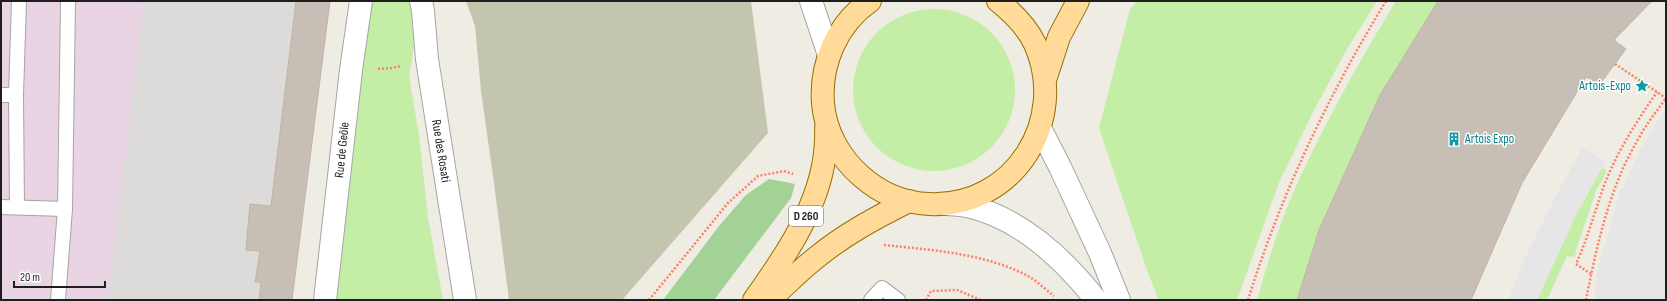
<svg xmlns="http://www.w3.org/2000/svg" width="1667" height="301" font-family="'Sofia Sans Condensed',sans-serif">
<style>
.residential{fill:#dcdbda}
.industrial{fill:#e9d4e4}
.construction{fill:#c3c5ae}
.grass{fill:#c4eda5}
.forest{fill:#a2d295}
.parking{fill:#e6e6e6}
.building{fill:#c7bfb6;stroke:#c2b3a4}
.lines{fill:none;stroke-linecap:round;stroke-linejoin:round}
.service-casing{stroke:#a5a5a5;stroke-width:16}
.minor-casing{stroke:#a5a5a5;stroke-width:24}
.tertiary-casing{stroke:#a5a5a5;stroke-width:24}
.primary-casing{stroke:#977000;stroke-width:24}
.path{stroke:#ff7f64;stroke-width:2.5;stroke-dasharray:2 2;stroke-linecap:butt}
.service{stroke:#fff;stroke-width:14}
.minor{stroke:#fff;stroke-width:22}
.tertiary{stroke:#fff;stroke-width:22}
.primary{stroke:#ffda98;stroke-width:22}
.labels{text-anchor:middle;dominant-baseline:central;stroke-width:3;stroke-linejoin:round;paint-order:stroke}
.shield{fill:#fff;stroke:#626262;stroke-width:1}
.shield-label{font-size:12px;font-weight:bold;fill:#1e1e1e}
.culture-label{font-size:13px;fill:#0d838f;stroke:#fff;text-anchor:end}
.street-label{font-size:13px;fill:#1e1e1e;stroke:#fff}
</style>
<rect width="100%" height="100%" fill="#efece3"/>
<path class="residential" d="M 144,1 L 329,1 L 292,300 L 108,300 Z"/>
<path class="industrial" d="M 1,1 L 144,1 L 108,300 L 1,300 Z"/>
<path class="construction" d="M 466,1 L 751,1 L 768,133 L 622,300 L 509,300 L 494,183 L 481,91 L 475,26 Z"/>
<g class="grass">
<path d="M 366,1 L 412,1 L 417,28 L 409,76 L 419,135 L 428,218 L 443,300 L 337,300 Z"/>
<path d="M 1138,1 L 1377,1 L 1347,49 L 1314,110 L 1278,185 L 1237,300 L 1159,300 L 1148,273 L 1099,128 L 1130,9 Z"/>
<path d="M 1396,1 L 1438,1 L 1380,95 L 1319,230 L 1297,300 L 1257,300 C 1266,268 1276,235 1288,205 C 1318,134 1356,67 1396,1 Z"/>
<circle cx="934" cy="90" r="81"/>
<path d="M 1601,168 L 1605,169 L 1606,173 L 1596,191 L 1576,250 L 1575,257 L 1567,256 L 1547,300 L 1537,300 L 1575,217 Z"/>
</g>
<path class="forest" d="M 769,179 L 795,184 L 791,198 L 714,300 L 663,300 L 719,226 L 746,195 Z"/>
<g class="parking">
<path d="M 1666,108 L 1666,300 L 1594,300 L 1597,271 L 1619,196 L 1640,150 Z"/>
<path d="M 1582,148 L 1606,161 L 1575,217 L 1537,300 L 1508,300 L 1524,260 L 1549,209 Z"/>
</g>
<g class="building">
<path d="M 296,1 L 330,1 L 292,300 L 259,300 L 261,282 L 255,282 L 260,251 L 246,250 L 250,204 L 271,206 Z"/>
<path d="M 1438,1 L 1652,1 L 1614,40 L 1626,49 L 1600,84 L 1586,77 L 1522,183 L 1471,300 L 1297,300 L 1319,230 L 1380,95 Z"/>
</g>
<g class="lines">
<g class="service-casing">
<g id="service">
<path d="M 1,95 L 16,95"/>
<path d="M 1,207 L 65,209"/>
<path d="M 17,207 L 16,95 L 19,1"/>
<path d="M 58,300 L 65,209 L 68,1"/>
<path d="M 871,300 L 882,288 L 898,300"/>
</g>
</g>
<g class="minor-casing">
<g id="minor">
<path d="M 421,1 L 423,11 L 427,59 L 465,300"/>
<path d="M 811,1 L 829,55"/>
<path d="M 325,300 L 351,70 L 361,1"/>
</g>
</g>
<g class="tertiary-casing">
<g id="tertiary">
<path d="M 1040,128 L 1060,167 L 1100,253 L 1119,300"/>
<path d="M 945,204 C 952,204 960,205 967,206 C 1019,217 1064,259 1096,300"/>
</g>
</g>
<g class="primary-casing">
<g id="primary">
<path d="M 870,1 C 837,24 820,64 823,103 C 825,131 840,158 861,176 C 880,193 904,203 929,204 C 1014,208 1069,120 1035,44 C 1027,27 1013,13 998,1"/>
<path d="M 1045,80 L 1059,37 L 1078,1"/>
<path d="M 754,300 C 790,249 829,193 826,128"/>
<path d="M 769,300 C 785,286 800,270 817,257 C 845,234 877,217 909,201"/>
</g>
</g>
<g class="path">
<path d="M 1615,64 L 1666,98"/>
<path d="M 378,69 L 392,68 L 401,66"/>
<path d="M 884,245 C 931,250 981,253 1024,274 C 1035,279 1045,289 1054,296"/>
<path d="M 1591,274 L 1576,264 C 1588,238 1595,210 1605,183 C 1618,150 1637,121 1657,92"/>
<path d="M 649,300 L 728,203 L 758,176 L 784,171 L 793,174"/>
<path d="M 926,300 L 931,291 L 957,290 L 981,300"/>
<path d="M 1248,300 C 1281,194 1328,96 1386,1"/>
<path d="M 1586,300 C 1597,244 1610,185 1640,136 C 1647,123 1657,111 1666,98"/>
</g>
<use href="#service" class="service"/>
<use href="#minor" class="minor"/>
<use href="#tertiary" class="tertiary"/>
<use href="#primary" class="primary"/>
</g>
<defs>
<g id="sight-bare" transform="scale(1.08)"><path d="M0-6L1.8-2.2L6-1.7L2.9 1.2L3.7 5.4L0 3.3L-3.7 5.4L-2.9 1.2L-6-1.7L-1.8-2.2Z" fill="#0f9aa8" stroke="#fff" stroke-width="2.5" paint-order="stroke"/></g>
<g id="building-bare" transform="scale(1.08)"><path d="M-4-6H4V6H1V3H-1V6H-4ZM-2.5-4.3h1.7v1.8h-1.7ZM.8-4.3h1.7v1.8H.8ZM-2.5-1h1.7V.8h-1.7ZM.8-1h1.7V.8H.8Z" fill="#0f9aa8" stroke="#fff" stroke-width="2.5" paint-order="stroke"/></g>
</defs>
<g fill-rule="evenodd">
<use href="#sight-bare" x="1642" y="86"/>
<use href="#building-bare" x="1454" y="139"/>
</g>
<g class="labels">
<rect class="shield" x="789" y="206" width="34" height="20" rx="3"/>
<g class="shield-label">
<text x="806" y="216">D 260</text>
</g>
<g class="culture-label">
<text x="1631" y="86">Artois-Expo</text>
<text x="1465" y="139" text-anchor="start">Artois Expo</text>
</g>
<g class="street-label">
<text transform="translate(342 150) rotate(-84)">Rue de Geôle</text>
<text transform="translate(441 151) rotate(81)">Rue des Rosati</text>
</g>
</g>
<rect width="1667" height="301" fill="none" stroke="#1e1e1e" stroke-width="4"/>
<path d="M14 281v6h91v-6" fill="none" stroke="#1e1e1e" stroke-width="2"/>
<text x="20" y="281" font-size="12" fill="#1e1e1e" stroke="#ffffff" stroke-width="3" paint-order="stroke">20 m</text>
</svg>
